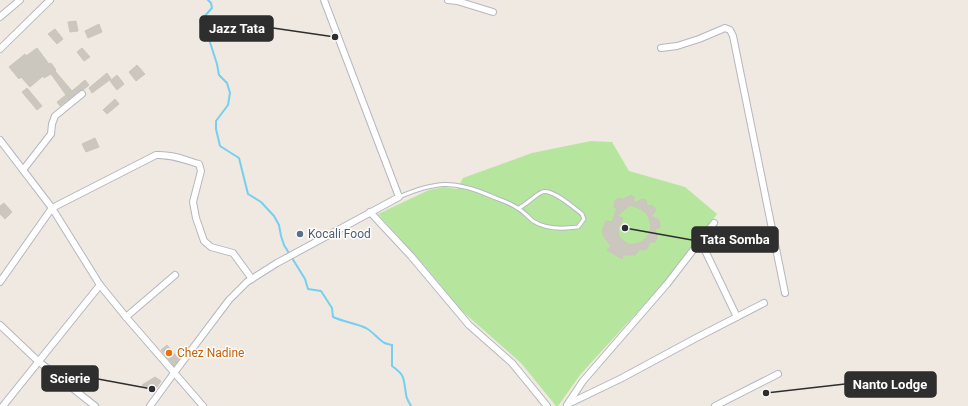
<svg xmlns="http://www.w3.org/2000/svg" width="968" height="406" font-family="Roboto,sans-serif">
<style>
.green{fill:#b6e59e}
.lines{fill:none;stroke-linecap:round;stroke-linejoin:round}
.stream{stroke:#75cff0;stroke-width:2}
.building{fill:#cbc7bf;stroke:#cbc5ba;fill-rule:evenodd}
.service-casing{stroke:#b4b7c1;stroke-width:5}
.minor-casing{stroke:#b4b7c1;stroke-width:8}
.service{stroke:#fff;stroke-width:3}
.minor{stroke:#fff;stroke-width:6}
.service-dot{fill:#5c6f8a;stroke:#fff;stroke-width:1.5}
.food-dot{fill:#e8710a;stroke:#fff;stroke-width:1.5}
.labels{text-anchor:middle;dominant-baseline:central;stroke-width:3;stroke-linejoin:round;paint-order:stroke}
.service-label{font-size:12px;fill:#4e5e75;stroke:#fff;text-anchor:start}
.food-label{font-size:12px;fill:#c56008;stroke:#fff;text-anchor:start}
.leader{fill:none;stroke:#2e2e2e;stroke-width:1.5}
.callout-dot{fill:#2e2e2e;stroke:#fff;stroke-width:1.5}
.callout{fill:#2e2e2e;stroke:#2e2e2e;stroke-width:1.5}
.callout-label{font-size:13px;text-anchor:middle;font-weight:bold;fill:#fff}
</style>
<rect width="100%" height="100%" fill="#efe9e1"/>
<path class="green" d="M 591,141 L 612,142 L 629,171 L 685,187 L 717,214 L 660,287 L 580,375 L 558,406 L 556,406 L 521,363 L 462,311 L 424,265 L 378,214 L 429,190 L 444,187 L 457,189 L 463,178 L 532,153 Z"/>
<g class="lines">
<path class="stream" d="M 208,0 L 211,3 L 212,8 L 203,18 L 201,19 L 200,22 L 207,33 L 217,64 L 219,75 L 227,83 L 230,93 L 228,105 L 216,121 L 216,129 L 220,146 L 239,158 L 248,194 L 261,202 L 274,216 L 279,225 L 281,236 L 284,245 L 305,279 L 308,289 L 321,291 L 332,308 L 333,317 C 344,322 355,323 366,328 C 373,332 377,338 383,342 C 385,344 389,344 392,345 L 392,366 C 406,376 403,378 406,394 C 406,398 409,402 411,406"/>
</g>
<g class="building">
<path d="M 76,21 L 78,31 L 70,32 L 68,22 Z"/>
<path d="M 99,24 L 102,32 L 88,38 L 85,31 Z"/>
<path d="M 55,29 L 63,39 L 57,44 L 48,34 Z"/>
<path d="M 37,48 L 49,64 L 51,63 L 56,70 L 55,71 L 72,91 L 85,80 L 89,85 L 83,90 L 79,91 L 60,106 L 57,102 L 66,95 L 51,74 L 44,78 L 43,76 L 30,87 L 21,77 L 19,79 L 9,67 L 25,54 L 26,56 Z"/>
<path d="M 82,48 L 90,57 L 84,61 L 77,52 Z"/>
<path d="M 137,65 L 145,74 L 136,81 L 129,72 Z"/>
<path d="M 107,73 L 111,79 L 92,93 L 89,88 Z"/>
<path d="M 117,75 L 124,84 L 117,90 L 110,81 Z"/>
<path d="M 27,88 L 42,106 L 37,110 L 22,92 Z"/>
<path d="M 115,99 L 119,104 L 107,114 L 103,110 Z"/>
<path d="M 95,138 L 99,147 L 86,152 L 82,144 Z"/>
<path d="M 631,195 L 634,197 L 634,203 L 643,199 L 646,200 L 647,206 L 652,205 L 655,208 L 655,212 L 651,216 L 659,220 L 660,227 L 654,230 L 655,231 L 656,231 L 657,238 L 655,242 L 650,242 L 647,249 L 643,250 L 640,249 L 635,255 L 623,255 L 622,259 L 607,250 L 611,246 L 604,237 L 602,231 L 606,221 L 612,222 L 617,208 L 614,208 L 615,200 L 617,199 L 621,198 L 622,200 ZM 630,205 L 641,209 L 647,214 L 649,218 L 651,228 L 649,234 L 643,241 L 635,244 L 630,245 L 625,242 L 619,236 L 618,229 L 623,218 L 617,216 Z"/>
<path d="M 4,203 L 12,212 L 5,219 L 0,214 L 0,206 Z"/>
<path d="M 167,345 L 179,359 L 174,366 L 161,350 Z"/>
<path d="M 155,377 L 161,381 L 153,393 L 142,385 Z"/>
</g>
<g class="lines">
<g class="service-casing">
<path id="service" d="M 399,197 C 436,181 454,180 491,196 C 500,200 511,203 519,209 C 524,212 528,217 533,221 C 545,229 563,229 578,227 L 584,219 L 582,214 C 574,208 552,188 542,192 C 534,196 527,204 519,208"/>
</g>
<g class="minor-casing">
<g id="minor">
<path d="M 448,0 L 457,1 L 493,12"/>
<path d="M 0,17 L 20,0"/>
<path d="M 661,48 L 677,46 L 699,39 L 725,28 L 730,30 L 733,36 L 785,293"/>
<path d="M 0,49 L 50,0"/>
<path d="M 0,140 L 52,208 L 100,285 L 126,317 L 203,406"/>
<path d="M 23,170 L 51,134 L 52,124 L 55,116 L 82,94"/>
<path d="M 370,212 L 411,256 L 469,325 L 512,363 L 547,406"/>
<path d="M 700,240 L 737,317"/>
<path d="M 0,282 L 52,208 L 156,155 C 171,154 185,160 199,164 L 201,171 L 193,202 L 196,218 L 204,241 L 211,247 L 233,253 L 252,279"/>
<path d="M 126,317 L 175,275"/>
<path d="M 0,325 L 38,361 L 95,406"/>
<path d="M 568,404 L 622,378 L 696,338 L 764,303"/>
<path d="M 567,405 L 583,381 L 667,284 L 714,223"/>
<path d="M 3,406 L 100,285"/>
<path d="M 150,406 L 174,373 L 229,300 L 247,282 L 277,263 L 399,197 L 324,0"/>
<path d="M 715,406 L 778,374"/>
</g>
</g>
<use href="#service" class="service"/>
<use href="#minor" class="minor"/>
</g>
<circle class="service-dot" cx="300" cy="234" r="4"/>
<circle class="food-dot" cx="169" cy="353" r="4"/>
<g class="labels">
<g class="service-label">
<text x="308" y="234">Kocali Food</text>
</g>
<g class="food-label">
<text x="177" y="353">Chez Nadine</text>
</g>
</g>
<path class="leader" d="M335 37L273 28M625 228L692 240M152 389L98 379M766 393L845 384"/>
<g class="callout-dot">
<circle cx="335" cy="37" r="4"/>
<circle cx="625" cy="228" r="4"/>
<circle cx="152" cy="389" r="4"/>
<circle cx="766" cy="393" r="4"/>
</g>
<g class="callout">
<rect x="200" y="16" width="73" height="25" rx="4"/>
<rect x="692" y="227" width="86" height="25" rx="4"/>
<rect x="42" y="366" width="56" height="25" rx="4"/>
<rect x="845" y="372" width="91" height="25" rx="4"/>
</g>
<g class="callout-label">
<text x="237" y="33">Jazz Tata</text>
<text x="735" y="244">Tata Somba</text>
<text x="70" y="383">Scierie</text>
<text x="890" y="389">Nanto Lodge</text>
</g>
</svg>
